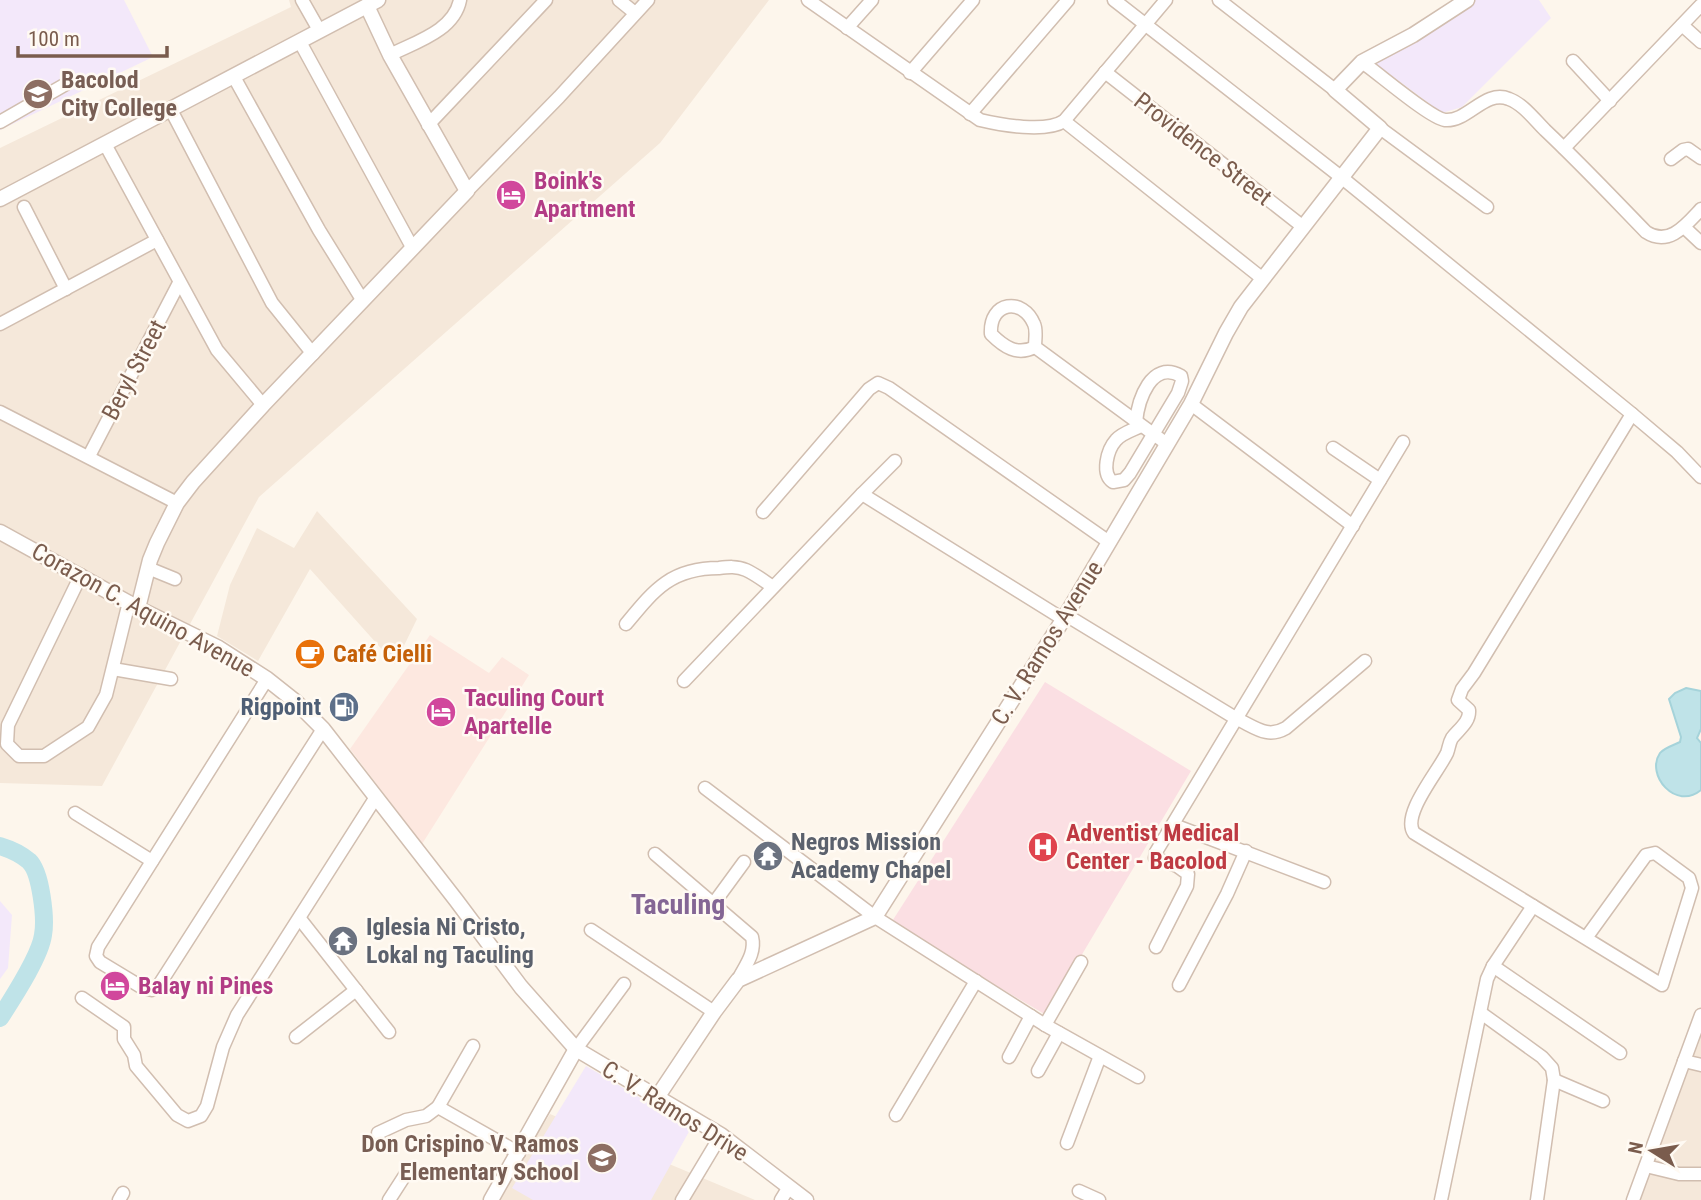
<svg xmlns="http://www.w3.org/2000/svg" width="1701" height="1200" font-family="'Roboto Condensed',sans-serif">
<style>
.residential{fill:#f5e8da}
.commercial{fill:#fde8e0}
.education{fill:#f3e8fa}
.medical{fill:#fbdfe3}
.water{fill:#bfe3e8;stroke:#a5d3da;stroke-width:2}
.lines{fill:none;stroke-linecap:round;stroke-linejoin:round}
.river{stroke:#bfe3e8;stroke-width:18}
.minor-casing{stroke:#d1beb0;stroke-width:15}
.tertiary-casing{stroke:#d1beb0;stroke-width:17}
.minor{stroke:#fff;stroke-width:12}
.tertiary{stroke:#fff;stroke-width:14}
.labels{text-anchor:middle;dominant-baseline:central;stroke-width:5;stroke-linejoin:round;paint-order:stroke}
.education-label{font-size:24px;font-weight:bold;fill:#785e54;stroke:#fffaf3;text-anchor:start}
.street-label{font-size:24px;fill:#7a5c4d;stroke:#fffaf3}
.hotel-label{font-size:24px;font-weight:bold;fill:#b23c85;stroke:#fffaf3;text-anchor:start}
.food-label{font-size:24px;font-weight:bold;fill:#c56008;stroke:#fffaf3;text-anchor:start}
.service-label{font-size:24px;font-weight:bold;fill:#4e5e75;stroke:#fffaf3;text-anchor:end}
.health-label{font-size:24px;font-weight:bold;fill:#be3a42;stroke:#fffaf3;text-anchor:start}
.worship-label{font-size:24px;font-weight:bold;fill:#5b616d;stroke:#fffaf3;text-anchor:start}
.quarter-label{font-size:28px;font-weight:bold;fill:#846695;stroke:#fffaf3}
</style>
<rect width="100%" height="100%" fill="#fdf6ec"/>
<g class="residential">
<path d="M 289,0 L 769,0 L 660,143 L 259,497 L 102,786 L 0,783 L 0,148 L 291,7 Z"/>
<path d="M 317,511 L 417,619 L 395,664 L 310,569 L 258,661 L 217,636 L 230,585 L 257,528 L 294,548 Z"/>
<path d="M 1701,1017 L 1701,1200 L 1637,1200 Z"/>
<path d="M 550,1114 L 755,1200 L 495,1200 Z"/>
</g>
<path class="commercial" d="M 430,635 L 489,673 L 502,657 L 529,675 L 422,844 L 350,749 Z"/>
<g class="education">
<path d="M 0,0 L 124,0 L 153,57 L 0,130 Z"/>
<path d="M 1473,0 L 1539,0 L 1551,18 L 1462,107 L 1442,113 L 1376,64 Z"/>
<path d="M 0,901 L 12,915 L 8,968 L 0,979 Z"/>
<path d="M 586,1066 L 691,1128 L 651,1200 L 533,1200 L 512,1188 Z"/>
</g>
<path class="medical" d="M 1045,682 L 1191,771 L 1046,1015 L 891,923 Z"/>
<path class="water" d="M 1686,688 L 1701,691 L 1701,729 L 1697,738 L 1701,743 L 1701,790 C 1676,811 1645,775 1660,753 C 1664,748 1674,745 1680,742 L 1681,737 L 1669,699 L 1675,693 Z"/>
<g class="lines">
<path class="river" d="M 0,846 C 10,849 21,854 29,861 C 41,872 46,919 43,935 C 40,957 12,999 0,1018"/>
<g class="minor-casing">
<g id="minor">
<path d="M 302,0 L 319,30"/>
<path d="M 619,0 L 635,13"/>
<path d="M 808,0 L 980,120 C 1001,125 1046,133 1064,121 L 1166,0"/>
<path d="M 1114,0 L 1341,177 L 1632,414 L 1677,452 L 1701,477"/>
<path d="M 1219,0 L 1335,90"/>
<path d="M 1682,25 L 1701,42"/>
<path d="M 847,28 L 872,0"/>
<path d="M 300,42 L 412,247"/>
<path d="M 390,55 C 415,42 454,31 460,0"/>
<path d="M 1573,61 L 1610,101"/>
<path d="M 1362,62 C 1378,73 1430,118 1445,120 C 1468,122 1485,89 1509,99 C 1523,104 1534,119 1545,130 C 1580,163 1613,198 1646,232 C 1669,247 1686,225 1701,209"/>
<path d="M 1105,72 L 1302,226"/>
<path d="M 910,73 L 973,0"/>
<path d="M 234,77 L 319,230 L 363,301"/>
<path d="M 171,110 L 272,303 L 313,354"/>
<path d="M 970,114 L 1068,0"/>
<path d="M 1064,121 L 1263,279"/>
<path d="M 0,122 L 66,84"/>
<path d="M 428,125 L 546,0"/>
<path d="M 1380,128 L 1487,207"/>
<path d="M 105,144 L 217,350 L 263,405"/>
<path d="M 1564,148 L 1701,5"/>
<path d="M 1671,159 L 1683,150 L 1688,149 L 1701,158"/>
<path d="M 467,191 L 559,97 L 648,0"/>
<path d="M 24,207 L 66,289"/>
<path d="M 1684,227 L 1701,243"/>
<path d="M 0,324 L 157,240"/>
<path d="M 1035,347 C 1017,356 1004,347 991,334 C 989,301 1023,297 1034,324 C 1037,330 1035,339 1035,347 L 1167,444"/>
<path d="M 1191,404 L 1353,526"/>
<path d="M 0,412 L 177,503"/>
<path d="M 1136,422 C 1138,401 1151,359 1181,376 L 1182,381 L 1178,393 L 1130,473 L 1124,480 L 1113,482 C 1101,474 1107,450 1116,440 C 1122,433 1133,430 1141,426"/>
<path d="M 1333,448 L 1380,480"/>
<path d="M 89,456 L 179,283"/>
<path d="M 862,494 L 895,461"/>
<path d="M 763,512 L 869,389 L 878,383 L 889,388 L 1109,542"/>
<path d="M 148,568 L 175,579"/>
<path d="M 81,575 L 8,725 L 7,744 L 19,756 L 44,756 L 88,727 L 106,695 L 129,602"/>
<path d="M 1066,615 L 1237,719 C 1255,727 1267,739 1286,728 L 1365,661"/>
<path d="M 626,624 C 654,590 671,568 719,568 C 728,567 737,566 746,570 C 755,574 764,581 773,587"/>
<path d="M 113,669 L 171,679"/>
<path d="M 267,679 L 98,947 L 96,956 L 100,962 L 143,988 L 152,990 L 159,985 L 323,729"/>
<path d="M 684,681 L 862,494 L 1063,619"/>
<path d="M 705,788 L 875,917 L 1045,1025 L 1138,1077"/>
<path d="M 75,813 L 152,861"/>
<path d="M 1174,825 L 1324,882"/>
<path d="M 655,854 L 752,937 C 756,953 745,966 738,980"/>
<path d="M 714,903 L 744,862"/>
<path d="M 300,919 L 389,1032"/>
<path d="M 591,930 L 714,1012"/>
<path d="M 1586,938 L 1646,855 L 1655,853 L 1689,878 L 1692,888 L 1662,985 L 1414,833 C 1401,815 1438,772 1447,753 C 1449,748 1449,743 1452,738 C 1459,729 1470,722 1469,710 L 1458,700 L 1462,689 L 1474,673 L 1632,414"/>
<path d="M 1156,947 L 1187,886 L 1188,874 L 1177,866 L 1155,858 L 1156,852 L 1403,442"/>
<path d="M 1493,966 L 1620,1053"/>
<path d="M 1179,985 L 1227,894 L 1246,851"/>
<path d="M 82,998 L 124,1027 L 124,1039 L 134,1055 L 136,1066 L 177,1115 L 188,1121 L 201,1116 L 207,1106 L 223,1047 L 237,1015 L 376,797"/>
<path d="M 1481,1013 L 1542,1057 L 1552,1068 L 1554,1080 L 1537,1200"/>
<path d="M 1045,1025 L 1081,962"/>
<path d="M 296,1037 L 356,990"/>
<path d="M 473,1046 L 438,1107 L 519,1153"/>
<path d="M 576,1049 L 624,984"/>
<path d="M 1009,1057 L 1031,1016"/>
<path d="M 1684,1061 L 1701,1065"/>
<path d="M 1038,1071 L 1059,1033"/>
<path d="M 1554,1080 L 1603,1101"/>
<path d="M 896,1115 L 976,981"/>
<path d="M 378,1133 L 406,1120 L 426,1116 L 438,1107"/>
<path d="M 1067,1143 L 1100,1056"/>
<path d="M 1646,1166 L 1679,1174 L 1701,1174"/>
<path d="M 1079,1191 L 1099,1200"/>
<path d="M 119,1200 L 123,1193"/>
<path d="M 389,1200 L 409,1169"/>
<path d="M 682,1200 L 721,1135"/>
<path d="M 781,1200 L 789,1187"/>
<path d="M 1441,1200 L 1487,979 L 1493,966 L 1533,906"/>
<path d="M 1633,1200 L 1701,1015"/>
</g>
</g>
<g class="tertiary-casing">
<g id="tertiary">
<path d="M 0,199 L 378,0"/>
<path d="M 0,532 L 138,608 L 217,647 L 267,679 L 296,702 L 323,729 L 456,900 L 521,987 L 576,1049 L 721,1135 L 806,1200"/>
<path d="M 138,608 L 150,560 L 157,543 L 177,503 L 193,482 L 263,405 L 467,191 L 390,55 L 367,6"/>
<path d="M 658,1096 L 714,1012 L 738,980 L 875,917 L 1066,615 L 1191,404 L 1226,333 L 1241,307 L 1380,128 L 1335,90 L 1362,62 L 1413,35 L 1467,0"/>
<path d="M 491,1200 L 576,1049"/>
</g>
</g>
<use href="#minor" class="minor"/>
<use href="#tertiary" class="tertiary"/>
</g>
<defs>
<g id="university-disc" transform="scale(1.575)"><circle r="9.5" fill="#8d6e63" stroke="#fffaf3"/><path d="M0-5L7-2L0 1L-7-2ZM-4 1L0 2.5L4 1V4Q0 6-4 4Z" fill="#fff"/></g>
<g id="hotel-disc" transform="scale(1.575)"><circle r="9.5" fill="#d1479c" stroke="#fffaf3"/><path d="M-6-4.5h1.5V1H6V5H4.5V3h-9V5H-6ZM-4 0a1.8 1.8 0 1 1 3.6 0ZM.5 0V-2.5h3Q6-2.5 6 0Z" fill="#fff"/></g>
<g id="cafe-disc" transform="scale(1.575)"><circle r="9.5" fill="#e8710a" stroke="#fffaf3"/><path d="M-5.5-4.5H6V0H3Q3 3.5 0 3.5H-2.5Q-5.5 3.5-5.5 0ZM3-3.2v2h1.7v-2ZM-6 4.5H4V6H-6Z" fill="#fff"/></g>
<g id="fuel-disc" transform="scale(1.575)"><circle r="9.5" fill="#5c6f8a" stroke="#fffaf3"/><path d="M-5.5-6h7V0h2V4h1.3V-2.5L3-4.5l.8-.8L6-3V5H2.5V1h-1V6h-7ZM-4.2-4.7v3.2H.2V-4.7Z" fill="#fff"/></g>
<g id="hospital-disc" transform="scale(1.575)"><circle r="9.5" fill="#e0444e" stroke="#fffaf3"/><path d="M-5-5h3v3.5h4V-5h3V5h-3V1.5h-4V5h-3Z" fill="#fff"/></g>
<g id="temple-disc" transform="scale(1.575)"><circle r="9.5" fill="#6b7280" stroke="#fffaf3"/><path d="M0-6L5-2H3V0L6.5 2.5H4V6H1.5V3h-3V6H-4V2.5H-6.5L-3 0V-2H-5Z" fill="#fff"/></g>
<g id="school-disc" transform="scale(1.575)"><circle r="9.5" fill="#8d6e63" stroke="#fffaf3"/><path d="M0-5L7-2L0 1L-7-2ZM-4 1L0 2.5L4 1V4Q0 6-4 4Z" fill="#fff"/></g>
</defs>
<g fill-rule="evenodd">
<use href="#university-disc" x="38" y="94"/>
<use href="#hotel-disc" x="511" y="195"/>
<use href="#cafe-disc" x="310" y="654"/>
<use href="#fuel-disc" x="344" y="707"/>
<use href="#hotel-disc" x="441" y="712"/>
<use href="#hospital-disc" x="1043" y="847"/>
<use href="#temple-disc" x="768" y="856"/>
<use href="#temple-disc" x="343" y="941"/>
<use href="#hotel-disc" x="115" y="986"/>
<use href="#school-disc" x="602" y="1158"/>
</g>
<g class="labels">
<g class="education-label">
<text x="61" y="80">Bacolod<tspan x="61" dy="28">City College</tspan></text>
<text x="579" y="1144" text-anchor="end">Don Crispino V. Ramos<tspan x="579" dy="28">Elementary School</tspan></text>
</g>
<g class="street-label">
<text transform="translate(1203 149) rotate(38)">Providence Street</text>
<text transform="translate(134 370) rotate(-62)">Beryl Street</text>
<text transform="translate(143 610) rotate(29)">Corazon C. Aquino Avenue</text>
<text transform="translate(1047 643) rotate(-58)">C. V. Ramos Avenue</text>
<text transform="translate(675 1111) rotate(32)">C. V. Ramos Drive</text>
</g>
<g class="hotel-label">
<text x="534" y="181">Boink's<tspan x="534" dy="28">Apartment</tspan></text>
<text x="464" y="698">Taculing Court<tspan x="464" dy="28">Apartelle</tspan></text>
<text x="138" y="986">Balay ni Pines</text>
</g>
<g class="food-label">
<text x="333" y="654">Café Cielli</text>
</g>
<g class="service-label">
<text x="321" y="707">Rigpoint</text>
</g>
<g class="health-label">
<text x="1066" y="833">Adventist Medical<tspan x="1066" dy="28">Center - Bacolod</tspan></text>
</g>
<g class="worship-label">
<text x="791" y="842">Negros Mission<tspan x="791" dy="28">Academy Chapel</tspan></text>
<text x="366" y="927">Iglesia Ni Cristo,<tspan x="366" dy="28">Lokal ng Taculing</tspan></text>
</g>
<g class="quarter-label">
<text x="678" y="904">Taculing</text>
</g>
</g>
<g transform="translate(1652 1151) rotate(281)" stroke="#fffaf3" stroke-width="5" paint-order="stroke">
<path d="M0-5L12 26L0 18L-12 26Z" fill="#7a5c4d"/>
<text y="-10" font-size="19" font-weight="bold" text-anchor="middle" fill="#7a5c4d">N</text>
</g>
<path d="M18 46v10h149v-10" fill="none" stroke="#7a5c4d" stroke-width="3.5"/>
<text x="28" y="46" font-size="21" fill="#7a5c4d" stroke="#fffaf3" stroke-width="5" paint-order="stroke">100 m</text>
</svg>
